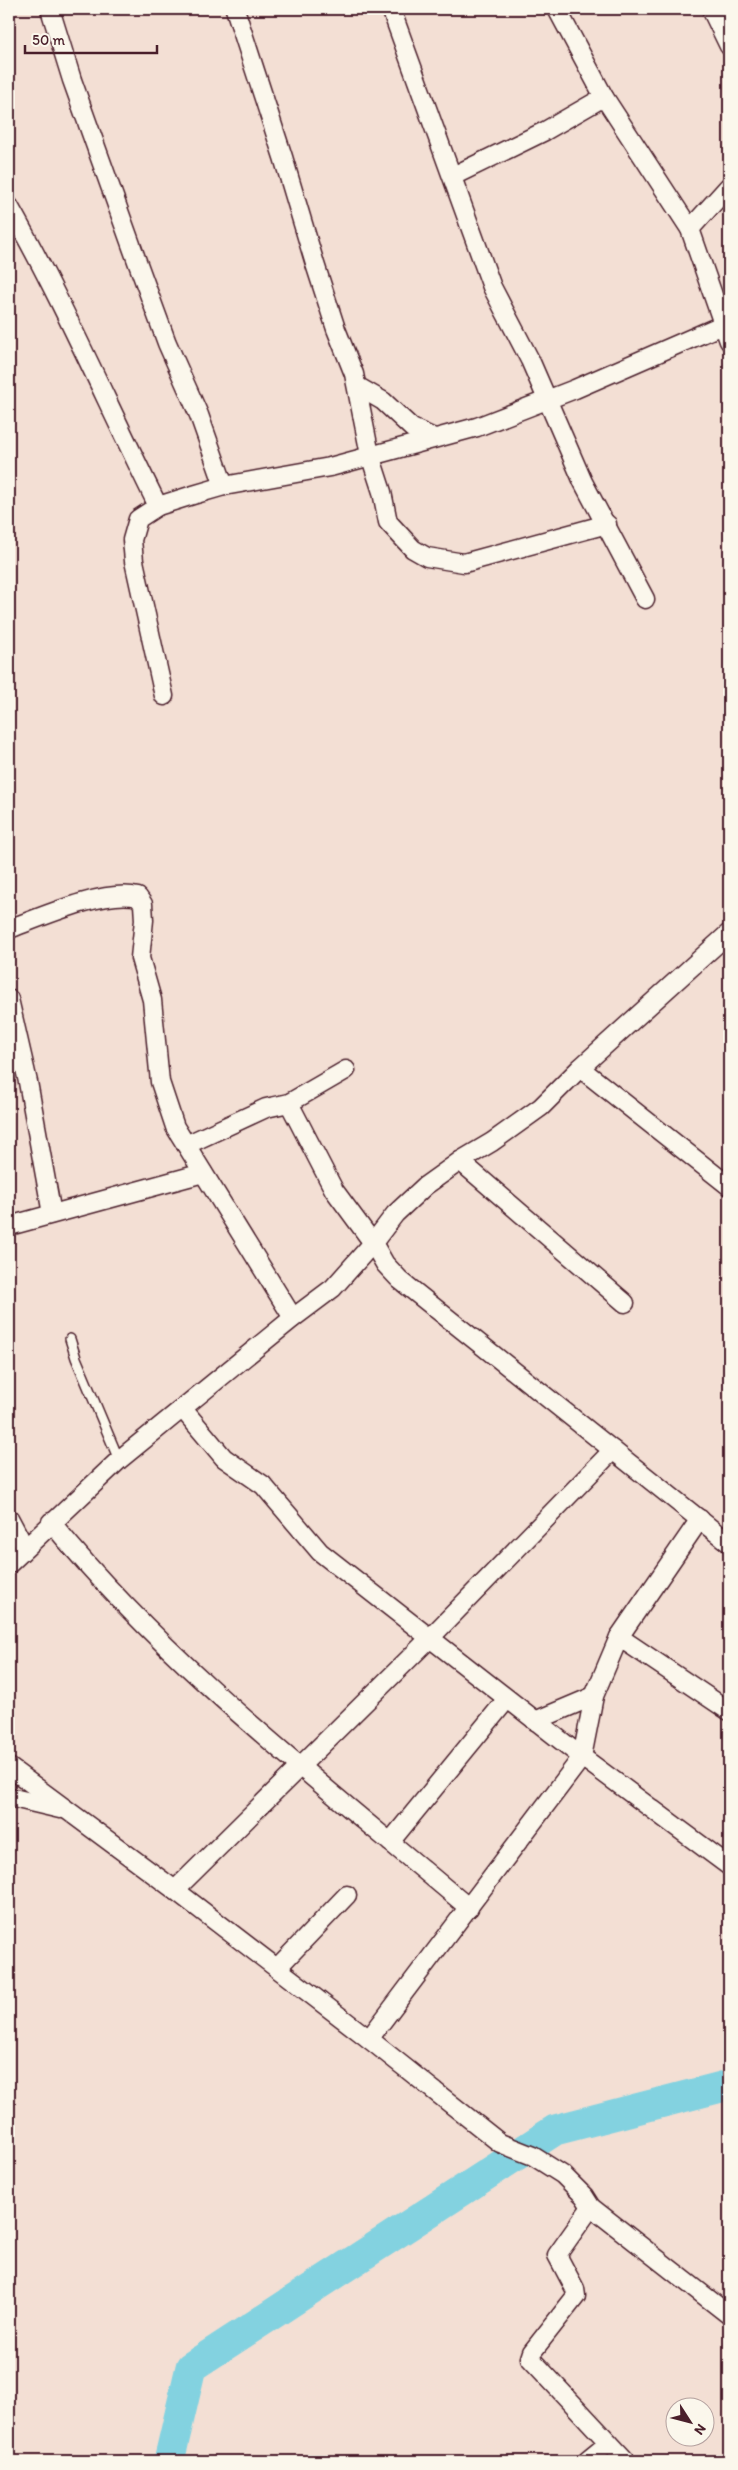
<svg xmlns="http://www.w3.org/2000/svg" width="738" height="2470" font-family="Itim,sans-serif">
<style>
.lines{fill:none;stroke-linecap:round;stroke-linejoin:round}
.river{stroke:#83d2e0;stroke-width:31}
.lane-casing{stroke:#4a1f2b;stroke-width:12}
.street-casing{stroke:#4a1f2b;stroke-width:21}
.lane{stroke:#fbf7ec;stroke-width:9}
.street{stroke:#fbf7ec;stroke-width:18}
</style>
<rect width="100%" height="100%" fill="#f3dfd4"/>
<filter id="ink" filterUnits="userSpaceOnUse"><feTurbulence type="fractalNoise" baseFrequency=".02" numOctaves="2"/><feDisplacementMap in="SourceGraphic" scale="10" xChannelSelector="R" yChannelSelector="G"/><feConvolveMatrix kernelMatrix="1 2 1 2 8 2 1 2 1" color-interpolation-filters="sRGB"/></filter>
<g filter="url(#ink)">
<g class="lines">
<path class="river" d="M 169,2461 L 191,2367 L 555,2130 L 729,2085"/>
<g class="lane-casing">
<path id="lane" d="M 70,1339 L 76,1358 L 119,1460"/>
</g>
<g class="street-casing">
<g id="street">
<path d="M 50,9 L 72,80 L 138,264 L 167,343 L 199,415 L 224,486"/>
<path d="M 235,9 L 283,157 L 315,264 L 336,329 L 354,374 L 370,455 L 382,492 L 388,522 L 413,549 L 427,557 L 464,563 L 607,524"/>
<path d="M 391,9 L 492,287 L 530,360 L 583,482 L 645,599"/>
<path d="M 557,9 L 604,97 L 690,229 L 729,341"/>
<path d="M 711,9 L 729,46"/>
<path d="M 453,176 L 545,131 L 604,97"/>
<path d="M 9,206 C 64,303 108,406 158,506"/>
<path d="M 690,229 L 729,186"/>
<path d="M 357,386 L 383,401 L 412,428 L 432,437"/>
<path d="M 164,696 L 134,561 L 132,540 L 138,519 L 158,506 L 193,495 L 224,486 L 330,467 L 477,427 L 575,389 L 722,325"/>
<path d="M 9,929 C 41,917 104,889 138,897 L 143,904 L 144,920 L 140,958 L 152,1000 L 160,1082 L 175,1127 L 293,1318"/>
<path d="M 9,999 L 28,1082 L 52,1214"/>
<path d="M 580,1068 L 729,1186"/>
<path d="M 289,1103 L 334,1190 L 373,1243 L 385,1264 L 400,1280 L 729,1543"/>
<path d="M 186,1145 L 266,1108 L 289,1103 L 346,1070"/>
<path d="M 460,1161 L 625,1303"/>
<path d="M 9,1226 L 203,1173"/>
<path d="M 182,1408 L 224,1458 L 263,1485 L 320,1552 L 582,1757 L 729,1866"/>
<path d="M 9,1518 L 25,1548"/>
<path d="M 51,1522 C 171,1669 325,1786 469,1908"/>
<path d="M 9,1564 L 119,1460 L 293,1318 L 333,1288 L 373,1243 L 395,1214 L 425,1186 L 460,1161 L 492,1142 L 541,1107 L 580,1068 L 729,933"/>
<path d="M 619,1637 L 729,1711"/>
<path d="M 535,1721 L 594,1696"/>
<path d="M 9,1767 L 175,1890 L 369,2039 L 500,2143 L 533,2156 L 563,2175 L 584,2196 L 591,2207 L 729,2315"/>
<path d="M 9,1797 L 60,1809"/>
<path d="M 390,1842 L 507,1699"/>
<path d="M 175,1890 L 429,1639 L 613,1450"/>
<path d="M 277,1968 L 347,1895"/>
<path d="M 369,2039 L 582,1757 L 594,1696 L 619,1637 L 700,1519"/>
<path d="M 591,2207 L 557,2255 L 575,2289 L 576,2296 L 532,2352 L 530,2358 L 626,2461"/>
<path d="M 587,2461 L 609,2443"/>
</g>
</g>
<use href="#lane" class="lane"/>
<use href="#street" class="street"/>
</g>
</g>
<rect width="738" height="2470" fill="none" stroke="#fbf7ec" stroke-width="30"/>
<rect x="15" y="15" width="708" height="2440" fill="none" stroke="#4a1f2b" stroke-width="2" filter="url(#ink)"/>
<g transform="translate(690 2422) rotate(126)"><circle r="24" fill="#fbf7ec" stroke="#b4a19f"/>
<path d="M0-4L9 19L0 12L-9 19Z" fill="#4a1f2b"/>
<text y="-8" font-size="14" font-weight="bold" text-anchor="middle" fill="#4a1f2b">N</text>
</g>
<path d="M25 45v8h132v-8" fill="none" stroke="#4a1f2b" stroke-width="2.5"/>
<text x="32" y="45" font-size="15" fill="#4a1f2b" stroke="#fbf7ec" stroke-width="4" paint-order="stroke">50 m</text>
</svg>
